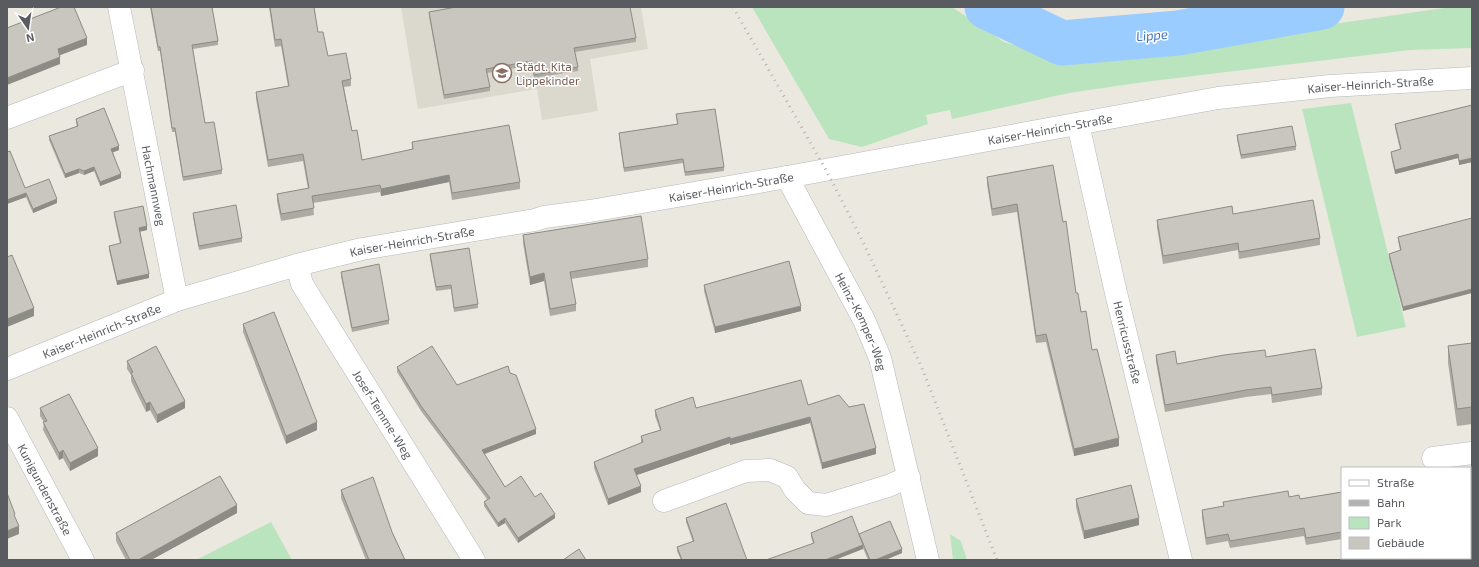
<svg xmlns="http://www.w3.org/2000/svg" width="1479" height="567" font-family="'Exo 2',sans-serif">
<style>
.education{fill:#dbd9cd}
.green{fill:#bae4be}
.lines{fill:none;stroke-linecap:round;stroke-linejoin:round}
.stream{stroke:#9bccff;stroke-width:7}
.river{stroke:#9bccff;stroke-width:45}
.minor-casing{stroke:#b5b7bc;stroke-width:23}
.minor{stroke:#fff;stroke-width:22}
.rail{stroke:#b1b2b2;stroke-width:3;stroke-dasharray:1 5;stroke-linecap:butt}
.wall{fill:#acaaa3}
.shaded-wall{fill:#8c8b85}
.building{fill:#c8c6be;stroke:#8c8b85}
.labels{text-anchor:middle;dominant-baseline:central;stroke-width:3;stroke-linejoin:round;paint-order:stroke}
.education-label{font-size:12px;fill:#785e54;stroke:#fff;text-anchor:start}
.street-label{font-size:12px;fill:#585b60;stroke:#fff}
.water-label{font-size:13px;font-style:italic;fill:#3f74c1;stroke:#fff}
</style>
<rect width="100%" height="100%" fill="#ebe9df"/>
<path class="education" d="M 401,7 L 641,7 L 648,49 L 590,59 L 598,111 L 542,120 L 537,89 L 418,109 Z"/>
<g class="green">
<path d="M 752,7 L 952,7 L 1004,42 L 1046,55 L 1109,60 L 1180,51 L 1326,25 L 1451,7 L 1472,7 L 1472,48 L 1410,50 L 1144,82 L 1069,93 L 952,119 L 950,110 L 926,115 L 928,124 L 862,147 L 829,139 Z"/>
<path d="M 1351,103 L 1406,327 L 1357,337 L 1302,109 Z"/>
<path d="M 271,522 L 292,560 L 196,560 Z"/>
<path d="M 950,534 L 961,541 L 967,560 L 953,560 Z"/>
</g>
<g class="lines">
<path class="stream" d="M 1311,7 L 1312,9"/>
<path class="river" d="M 987,7 L 1062,43 L 1178,33 L 1322,7"/>
<g class="minor-casing">
<g id="minor">
<path id="s1" d="M 119,7 L 177,300"/>
<path d="M 7,118 L 133,70"/>
<path id="s2" d="M 1078,124 L 1116,293 L 1181,560"/>
<path id="s3" d="M 787,177 L 864,320 L 880,358 L 928,560"/>
<path id="s4" d="M 297,265 L 302,284 L 474,560"/>
<path id="s5" d="M 7,369 L 177,300 L 297,265 L 362,249 L 535,220 L 544,217 L 590,211 L 787,177 L 1218,98 L 1330,86 L 1472,78"/>
<path id="s6" d="M 7,418 L 83,560"/>
<path d="M 1433,458 L 1472,453"/>
<path d="M 664,501 L 746,471 L 770,470 L 787,477 L 795,490 L 808,503 L 826,505 L 888,486 L 909,477"/>
</g>
</g>
<use href="#minor" class="minor"/>
<path class="rail" d="M 733,7 L 826,170 L 863,242 L 922,368 L 997,560"/>
</g>
<g class="wall">
<path d="M 150,7 L 212,7 L 218,41 L 218,45 L 193,49 L 205,123 L 222,170 L 222,174 L 183,181 L 175,132 L 172,132 L 160,51 L 158,51 Z"/>
<path d="M 269,7 L 314,7 L 318,32 L 328,56 L 351,79 L 351,86 L 344,87 L 352,131 L 362,160 L 412,150 L 412,142 L 520,182 L 520,189 L 452,200 L 449,182 L 381,196 L 380,192 L 313,203 L 314,215 L 281,221 L 277,201 L 277,194 L 308,189 L 303,161 L 268,167 L 256,99 L 256,92 L 288,86 L 281,46 L 275,47 Z"/>
<path d="M 429,12 L 636,38 L 636,42 L 575,52 L 578,67 L 578,71 L 534,78 L 532,65 L 487,73 L 490,87 L 490,91 L 444,99 L 429,16 Z"/>
<path d="M 1472,105 L 1472,162 L 1459,165 L 1458,158 L 1395,174 L 1391,156 L 1391,152 L 1400,149 L 1395,128 L 1395,124 Z"/>
<path d="M 676,114 L 724,167 L 724,171 L 685,176 L 683,163 L 624,172 L 619,137 L 619,133 L 677,124 Z"/>
<path d="M 76,119 L 119,150 L 113,152 L 121,178 L 100,186 L 94,171 L 84,175 L 79,173 L 65,178 L 49,140 L 49,136 L 77,127 L 76,123 Z"/>
<path d="M 1237,135 L 1296,146 L 1296,150 L 1241,159 L 1237,139 Z"/>
<path d="M 7,152 L 25,188 L 57,203 L 33,213 L 26,197 L 7,204 Z"/>
<path d="M 987,177 L 1063,222 L 1076,293 L 1119,446 L 1074,456 L 1046,342 L 1036,343 L 1017,212 L 992,216 L 987,184 Z"/>
<path d="M 114,212 L 147,230 L 140,231 L 149,278 L 117,285 L 109,250 L 109,246 L 120,244 L 114,216 Z"/>
<path d="M 193,213 L 242,238 L 242,242 L 199,250 L 193,217 Z"/>
<path d="M 1233,214 L 1320,238 L 1320,245 L 1239,259 L 1238,250 L 1163,264 L 1157,227 L 1157,220 Z"/>
<path d="M 1472,218 L 1403,311 L 1389,258 L 1389,254 L 1400,250 L 1398,241 L 1398,237 Z"/>
<path d="M 523,235 L 648,259 L 648,267 L 571,279 L 576,304 L 576,311 L 550,316 L 544,281 L 530,285 L 523,243 Z"/>
<path d="M 430,254 L 478,304 L 478,308 L 454,312 L 451,289 L 436,291 L 430,258 Z"/>
<path d="M 341,272 L 389,320 L 389,324 L 352,332 L 341,276 Z"/>
<path d="M 704,285 L 801,311 L 715,333 L 704,291 Z"/>
<path d="M 243,324 L 317,430 L 286,444 L 243,332 Z"/>
<path d="M 1472,343 L 1472,424 L 1457,426 L 1448,363 L 1448,346 Z"/>
<path d="M 1156,355 L 1177,364 L 1266,357 L 1322,388 L 1322,395 L 1272,403 L 1271,394 L 1246,397 L 1165,412 L 1156,362 Z"/>
<path d="M 127,361 L 185,408 L 157,423 L 150,410 L 146,412 L 131,381 L 131,375 L 127,369 Z"/>
<path d="M 397,367 L 457,385 L 536,434 L 484,454 L 505,487 L 535,497 L 555,518 L 518,543 L 505,523 L 498,527 L 484,506 L 484,502 L 487,499 L 421,411 L 397,372 Z"/>
<path d="M 808,405 L 876,454 L 822,469 L 810,423 L 730,445 L 730,443 L 637,475 L 641,492 L 608,505 L 594,468 L 594,462 L 641,443 L 641,436 L 660,430 L 655,416 L 655,410 Z"/>
<path d="M 40,408 L 98,456 L 70,471 L 63,458 L 59,460 L 43,430 L 44,422 L 40,416 Z"/>
<path d="M 1470,473 L 1472,473 L 1472,537 L 1471,530 L 1470,531 Z"/>
<path d="M 341,490 L 392,532 L 405,560 L 366,560 L 341,498 Z"/>
<path d="M 1342,492 L 1342,539 L 1306,545 L 1304,536 L 1230,548 L 1228,541 L 1206,545 L 1202,517 L 1202,510 L 1223,506 L 1223,502 L 1289,497 L 1300,499 Z"/>
<path d="M 1076,499 L 1139,525 L 1084,539 L 1076,507 Z"/>
<path d="M 237,513 L 151,560 L 126,560 L 116,541 L 116,533 Z"/>
<path d="M 686,518 L 747,560 L 681,560 L 677,551 L 677,547 L 693,542 L 686,522 Z"/>
<path d="M 811,533 L 859,534 L 902,553 L 885,560 L 868,560 L 863,548 L 863,549 L 813,543 L 811,537 Z"/>
</g>
<g class="shaded-wall">
<path d="M 87,38 L 87,45 L 58,56 L 58,49 Z"/>
<path d="M 60,57 L 60,64 L 7,85 L 7,78 Z"/>
<path d="M 119,146 L 119,150 L 111,153 L 111,149 Z"/>
<path d="M 1458,154 L 1458,158 L 1395,174 L 1395,170 Z"/>
<path d="M 1472,158 L 1472,162 L 1459,165 L 1459,161 Z"/>
<path d="M 94,167 L 94,171 L 84,175 L 84,171 Z"/>
<path d="M 79,169 L 79,173 L 65,178 L 65,174 Z"/>
<path d="M 121,174 L 121,178 L 100,186 L 100,182 Z"/>
<path d="M 449,175 L 449,182 L 381,196 L 381,189 Z"/>
<path d="M 26,193 L 26,197 L 7,204 L 7,200 Z"/>
<path d="M 57,199 L 57,203 L 33,213 L 33,209 Z"/>
<path d="M 147,226 L 147,230 L 139,232 L 139,228 Z"/>
<path d="M 544,273 L 544,281 L 530,285 L 530,277 Z"/>
<path d="M 149,274 L 149,278 L 117,285 L 117,281 Z"/>
<path d="M 1472,289 L 1472,293 L 1403,311 L 1403,307 Z"/>
<path d="M 801,306 L 801,311 L 715,333 L 715,327 Z"/>
<path d="M 34,308 L 34,316 L 7,327 L 7,319 Z"/>
<path d="M 185,401 L 185,408 L 157,423 L 157,415 Z"/>
<path d="M 150,402 L 150,410 L 146,412 L 146,404 Z"/>
<path d="M 810,417 L 810,423 L 730,445 L 730,439 Z"/>
<path d="M 317,422 L 317,430 L 286,444 L 286,436 Z"/>
<path d="M 536,429 L 536,434 L 482,455 L 482,450 Z"/>
<path d="M 730,437 L 730,443 L 634,476 L 634,469 Z"/>
<path d="M 1119,438 L 1119,446 L 1074,456 L 1074,449 Z"/>
<path d="M 98,448 L 98,456 L 70,471 L 70,463 Z"/>
<path d="M 876,448 L 876,454 L 822,469 L 822,463 Z"/>
<path d="M 63,450 L 63,458 L 59,460 L 59,453 Z"/>
<path d="M 641,486 L 641,492 L 608,505 L 608,499 Z"/>
<path d="M 237,505 L 237,513 L 151,560 L 138,560 Z"/>
<path d="M 555,514 L 555,518 L 518,543 L 518,538 Z"/>
<path d="M 1470,517 L 1471,517 L 1471,530 L 1470,531 Z"/>
<path d="M 505,518 L 505,523 L 498,527 L 498,523 Z"/>
<path d="M 1139,518 L 1139,525 L 1084,539 L 1084,531 Z"/>
<path d="M 19,526 L 19,534 L 7,539 L 7,531 Z"/>
<path d="M 863,545 L 863,549 L 835,560 L 825,560 Z"/>
<path d="M 902,549 L 902,553 L 885,560 L 875,560 Z"/>
</g>
<g class="building">
<path d="M 61,7 L 74,7 L 87,38 L 58,49 L 60,57 L 7,78 L 7,28 Z"/>
<path d="M 151,7 L 212,7 L 218,41 L 192,45 L 205,123 L 214,122 L 222,170 L 183,177 L 175,128 L 172,128 L 160,47 L 158,47 Z"/>
<path d="M 270,7 L 314,7 L 318,32 L 323,32 L 328,56 L 346,53 L 351,79 L 342,81 L 352,131 L 357,130 L 362,160 L 413,149 L 412,142 L 509,125 L 520,182 L 452,193 L 449,175 L 381,189 L 380,185 L 312,196 L 314,208 L 281,214 L 277,194 L 309,188 L 303,154 L 268,160 L 256,92 L 289,86 L 281,39 L 275,40 Z"/>
<path d="M 456,7 L 630,7 L 636,38 L 574,48 L 578,67 L 534,75 L 532,61 L 486,69 L 490,87 L 444,95 L 429,12 Z"/>
<path d="M 1472,105 L 1472,158 L 1459,161 L 1458,154 L 1395,170 L 1391,152 L 1401,149 L 1395,124 Z"/>
<path d="M 104,108 L 119,146 L 111,149 L 121,174 L 100,182 L 94,167 L 84,171 L 79,169 L 65,174 L 49,136 L 78,126 L 76,119 Z"/>
<path d="M 715,109 L 724,167 L 685,172 L 683,159 L 624,168 L 619,133 L 678,124 L 676,114 Z"/>
<path d="M 1292,126 L 1296,146 L 1241,155 L 1237,135 Z"/>
<path d="M 10,151 L 25,188 L 49,179 L 57,199 L 33,209 L 26,193 L 7,200 L 7,152 Z"/>
<path d="M 1053,165 L 1063,222 L 1066,221 L 1076,293 L 1078,293 L 1081,312 L 1086,311 L 1092,350 L 1097,349 L 1119,438 L 1074,449 L 1046,334 L 1036,336 L 1017,204 L 992,209 L 987,177 Z"/>
<path d="M 1313,200 L 1320,238 L 1239,252 L 1238,243 L 1163,256 L 1157,220 L 1232,206 L 1233,214 Z"/>
<path d="M 236,205 L 242,238 L 199,246 L 193,213 Z"/>
<path d="M 143,206 L 147,226 L 139,228 L 149,274 L 117,281 L 109,246 L 121,243 L 114,212 Z"/>
<path d="M 641,216 L 648,259 L 570,272 L 576,304 L 550,309 L 544,273 L 530,277 L 523,235 Z"/>
<path d="M 1472,218 L 1472,289 L 1403,307 L 1389,254 L 1401,250 L 1398,237 Z"/>
<path d="M 469,248 L 478,304 L 454,308 L 451,285 L 436,287 L 430,254 Z"/>
<path d="M 12,255 L 34,308 L 7,319 L 7,257 Z"/>
<path d="M 789,261 L 801,306 L 715,327 L 704,285 Z"/>
<path d="M 379,264 L 389,320 L 352,328 L 341,272 Z"/>
<path d="M 274,312 L 317,422 L 286,436 L 243,324 Z"/>
<path d="M 1472,343 L 1472,407 L 1457,409 L 1448,346 Z"/>
<path d="M 156,346 L 185,401 L 157,415 L 150,402 L 146,404 L 131,373 L 133,372 L 127,361 Z"/>
<path d="M 432,346 L 457,385 L 508,366 L 510,373 L 516,375 L 536,429 L 482,450 L 505,487 L 521,476 L 535,497 L 541,493 L 555,514 L 518,538 L 505,518 L 498,523 L 484,502 L 490,498 L 421,406 L 397,367 Z"/>
<path d="M 1315,349 L 1322,388 L 1272,395 L 1271,387 L 1246,390 L 1165,405 L 1156,355 L 1175,351 L 1177,364 L 1224,355 L 1265,350 L 1266,357 Z"/>
<path d="M 801,380 L 808,405 L 839,395 L 849,407 L 864,404 L 876,448 L 822,463 L 810,417 L 730,439 L 730,437 L 634,469 L 641,486 L 608,499 L 594,462 L 643,442 L 641,436 L 661,430 L 655,410 L 693,397 L 696,408 Z"/>
<path d="M 69,394 L 98,448 L 70,463 L 63,450 L 59,453 L 43,422 L 47,421 L 40,408 Z"/>
<path d="M 1470,473 L 1472,473 L 1472,524 L 1471,517 L 1470,517 Z"/>
<path d="M 220,476 L 237,505 L 138,560 L 130,560 L 116,533 Z"/>
<path d="M 373,477 L 392,532 L 405,560 L 369,560 L 341,490 Z"/>
<path d="M 1131,485 L 1139,518 L 1084,531 L 1076,499 Z"/>
<path d="M 1288,491 L 1289,497 L 1299,495 L 1300,499 L 1342,492 L 1342,532 L 1306,538 L 1304,528 L 1230,541 L 1228,534 L 1206,538 L 1202,510 L 1224,506 L 1223,502 Z"/>
<path d="M 7,493 L 15,514 L 14,515 L 19,526 L 7,531 Z"/>
<path d="M 726,503 L 747,560 L 682,560 L 677,547 L 694,541 L 686,518 Z"/>
<path d="M 852,516 L 863,545 L 825,560 L 766,560 L 814,543 L 811,533 Z"/>
<path d="M 890,521 L 902,549 L 875,560 L 870,560 L 859,534 Z"/>
<path d="M 579,549 L 586,560 L 563,560 Z"/>
</g>
<defs>
<g id="school-ring" transform="scale(1)"><circle r="9.5" fill="#fff" stroke="#8d6e63" stroke-width="1.5"/><path d="M0-5L7-2L0 1L-7-2ZM-4 1L0 2.5L4 1V4Q0 6-4 4Z" fill="#8d6e63"/></g>
</defs>
<g fill-rule="evenodd">
<use href="#school-ring" x="502" y="73"/>
</g>
<g class="labels">
<g class="education-label">
<text x="516" y="66">Städt. Kita<tspan x="516" dy="14">Lippekinder</tspan></text>
</g>
<g class="street-label">
<text stroke="none"><textPath href="#s5" startOffset="1398">Kaiser-Heinrich-Straße</textPath></text>
<text stroke="none"><textPath href="#s5" startOffset="1074">Kaiser-Heinrich-Straße</textPath></text>
<text stroke="none"><textPath href="#s1" startOffset="182">Hachmannweg</textPath></text>
<text stroke="none"><textPath href="#s5" startOffset="750">Kaiser-Heinrich-Straße</textPath></text>
<text stroke="none"><textPath href="#s5" startOffset="426">Kaiser-Heinrich-Straße</textPath></text>
<text stroke="none"><textPath href="#s3" startOffset="163">Heinz-Kemper-Weg</textPath></text>
<text stroke="none"><textPath href="#s5" startOffset="102">Kaiser-Heinrich-Straße</textPath></text>
<text stroke="none"><textPath href="#s2" startOffset="224">Henricusstraße</textPath></text>
<text stroke="none"><textPath href="#s4" startOffset="173">Josef-Temme-Weg</textPath></text>
<text stroke="none"><textPath href="#s6" startOffset="81">Kunigundenstraße</textPath></text>
</g>
<g class="water-label">
<text transform="translate(1152 35) rotate(-5)">Lippe</text>
</g>
</g>
<rect width="1479" height="567" fill="none" stroke="#585b60" stroke-width="16"/>
<rect x="1341" y="467" width="130" height="92" fill="#ffffff" stroke="#bcbdbf"/>
<rect x="1349" y="480" width="20" height="6" fill="#ffffff" stroke="#bcbdbf"/>
<text x="1377" y="487" font-size="12" fill="#585b60">Straße</text>
<rect x="1349" y="500" width="20" height="6" fill="#b1b2b2" stroke="#bcbdbf"/>
<text x="1377" y="507" font-size="12" fill="#585b60">Bahn</text>
<rect x="1349" y="517" width="20" height="12" fill="#bae4be" stroke="#bcbdbf"/>
<text x="1377" y="527" font-size="12" fill="#585b60">Park</text>
<rect x="1349" y="537" width="20" height="12" fill="#c8c6be" stroke="#bcbdbf"/>
<text x="1377" y="547" font-size="12" fill="#585b60">Gebäude</text>
<g transform="translate(28 28) rotate(167)" stroke="#ffffff" stroke-width="3" paint-order="stroke">
<path d="M0-3L7 15L0 10L-7 15Z" fill="#585b60"/>
<text y="-6" font-size="11" font-weight="bold" text-anchor="middle" fill="#585b60">N</text>
</g>
</svg>
